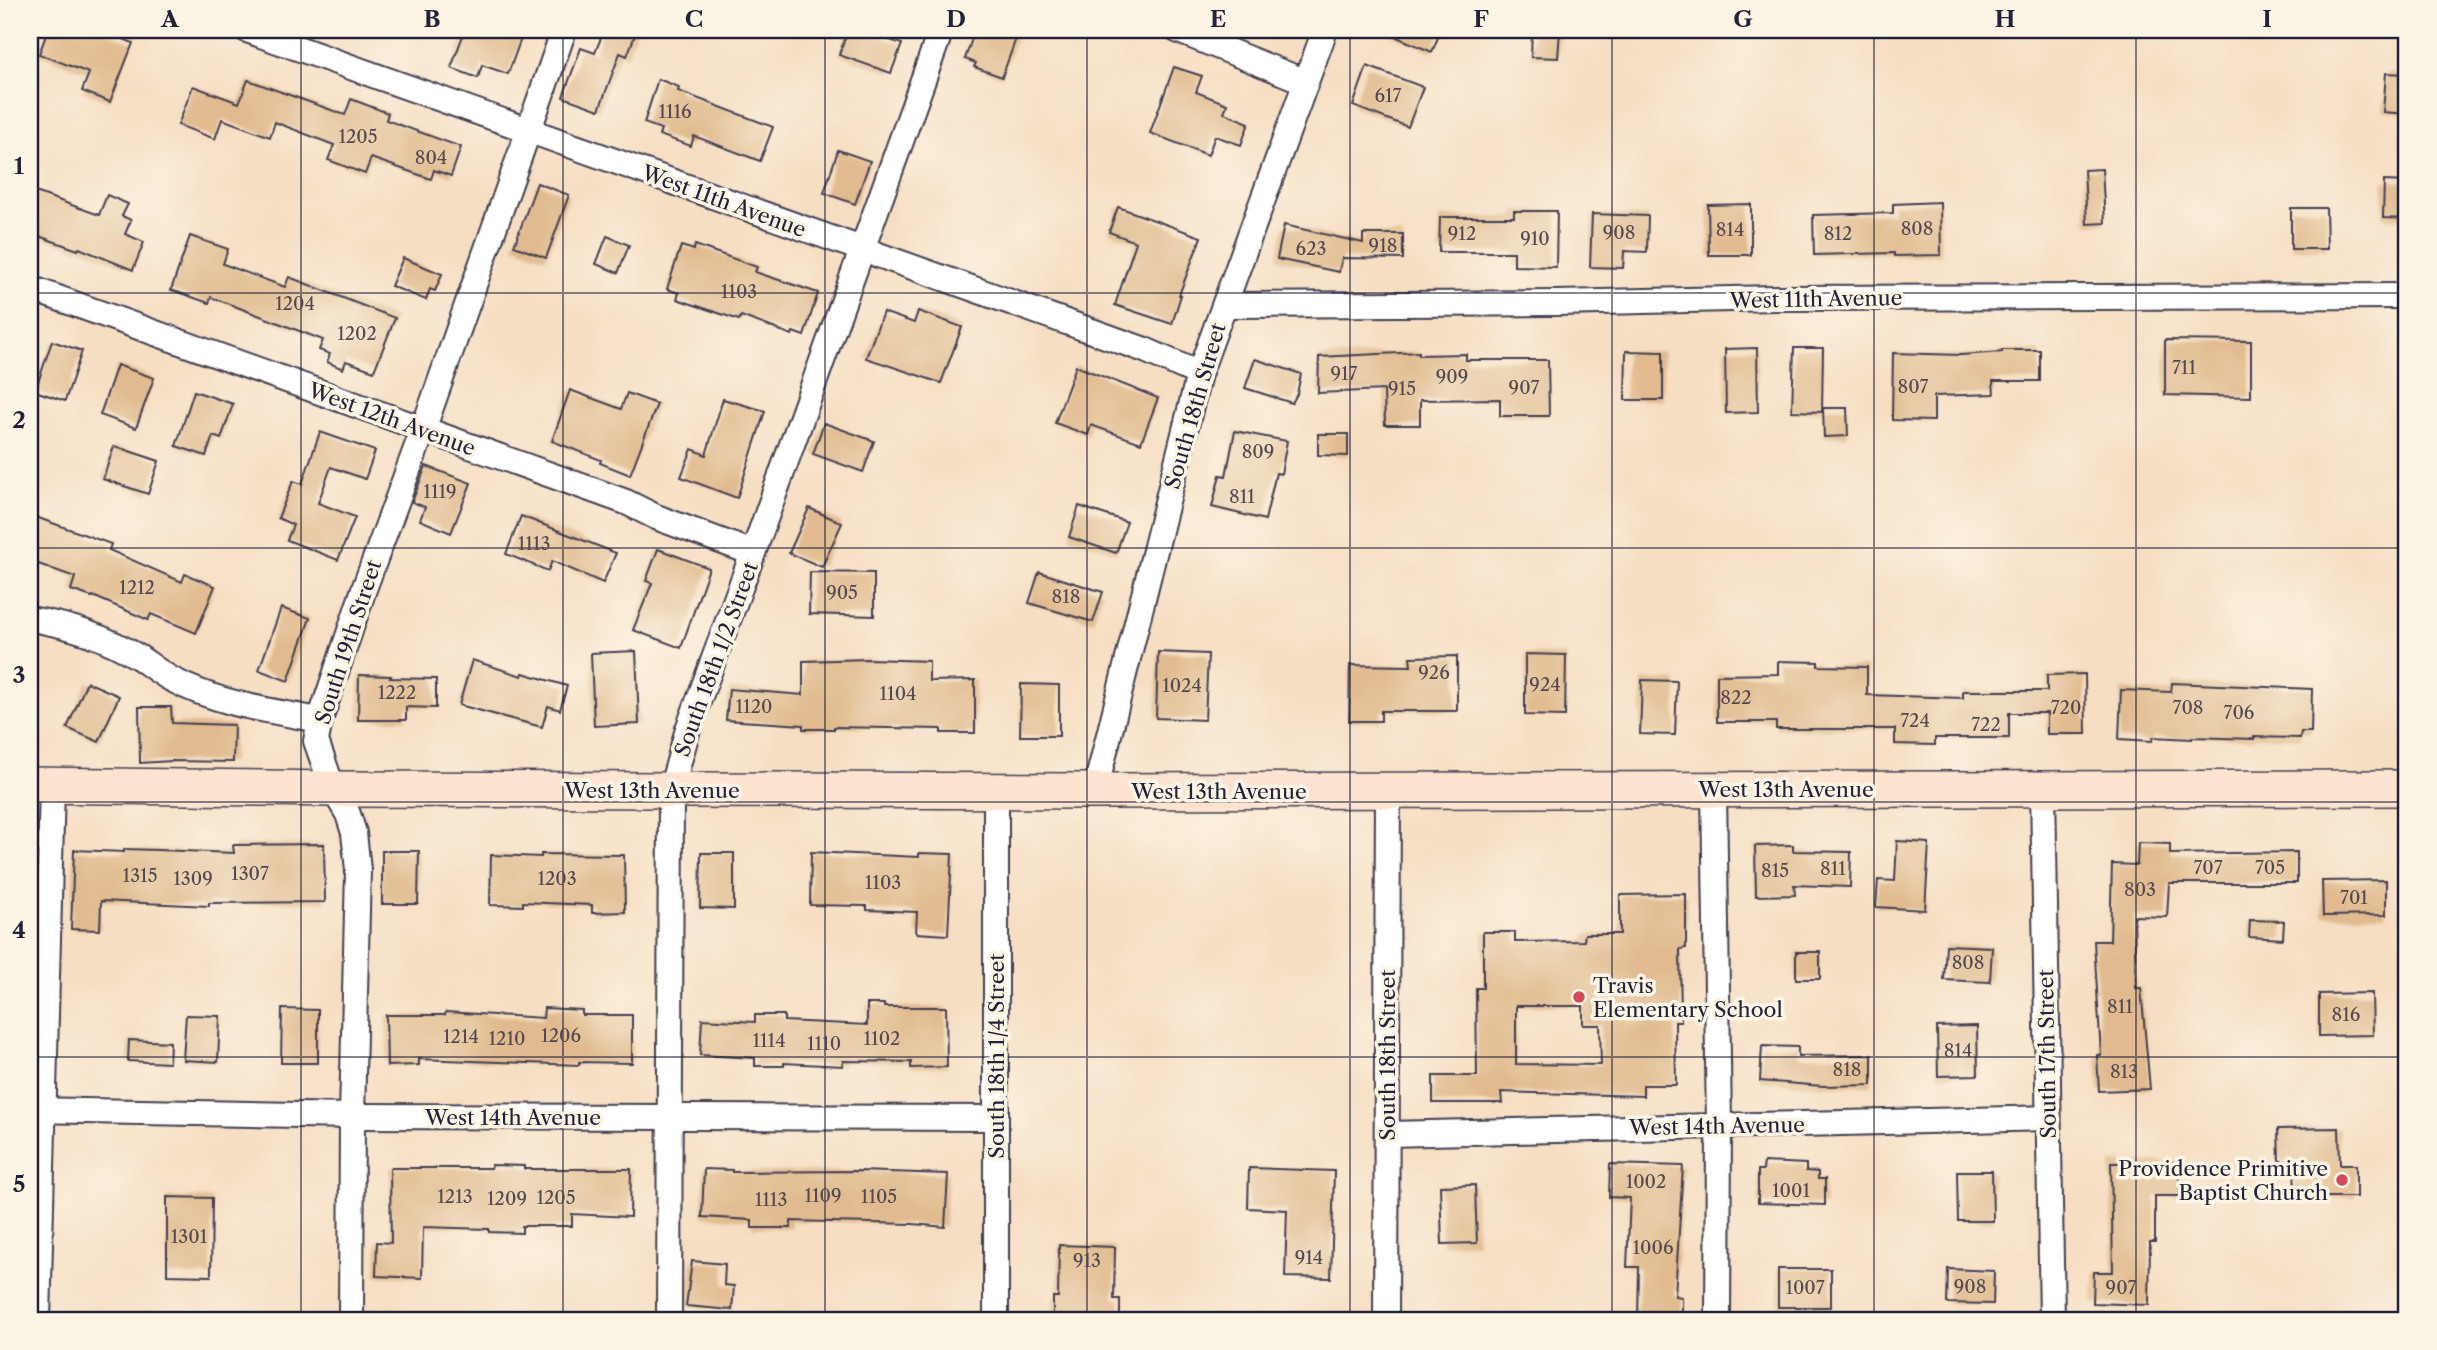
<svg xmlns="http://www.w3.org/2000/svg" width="2437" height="1350" font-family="'Libre Caslon Text',serif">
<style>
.building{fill:#e1bb8f;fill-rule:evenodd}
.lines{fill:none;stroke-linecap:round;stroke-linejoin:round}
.street-casing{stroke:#423e4f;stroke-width:28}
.secondary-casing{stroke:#423e4f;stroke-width:38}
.street{stroke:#fff;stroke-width:24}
.secondary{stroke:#fde4d1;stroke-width:35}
.grid{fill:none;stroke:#22223b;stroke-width:2;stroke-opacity:0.55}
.poi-dot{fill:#d1495b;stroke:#fcf5e5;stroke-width:2.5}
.labels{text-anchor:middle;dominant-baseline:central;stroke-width:7;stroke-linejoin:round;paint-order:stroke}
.number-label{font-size:18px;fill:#524850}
.street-label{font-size:21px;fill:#22223b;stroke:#fcf5e5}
.poi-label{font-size:21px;fill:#22223b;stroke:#fcf5e5;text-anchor:start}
.neatline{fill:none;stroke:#22223b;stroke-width:2.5}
.grid-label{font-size:23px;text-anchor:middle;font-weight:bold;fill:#22223b}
</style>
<rect width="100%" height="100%" fill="#fcf5e5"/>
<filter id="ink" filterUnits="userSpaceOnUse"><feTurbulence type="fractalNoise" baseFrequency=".0143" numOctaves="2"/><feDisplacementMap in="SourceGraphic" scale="14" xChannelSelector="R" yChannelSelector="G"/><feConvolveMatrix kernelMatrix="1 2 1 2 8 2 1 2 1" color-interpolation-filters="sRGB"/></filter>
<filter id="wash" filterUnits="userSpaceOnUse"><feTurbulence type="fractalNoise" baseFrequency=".00686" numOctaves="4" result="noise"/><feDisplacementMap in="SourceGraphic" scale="28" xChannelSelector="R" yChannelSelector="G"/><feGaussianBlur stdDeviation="1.57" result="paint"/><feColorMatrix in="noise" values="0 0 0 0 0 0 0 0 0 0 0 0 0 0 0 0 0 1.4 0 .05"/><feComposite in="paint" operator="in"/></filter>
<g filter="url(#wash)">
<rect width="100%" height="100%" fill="#f6dec3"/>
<g id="blocks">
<g class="building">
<path d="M 48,30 L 102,30 L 133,43 L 110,102 L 82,91 L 89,73 L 39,54 Z"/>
<path d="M 465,30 L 524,30 L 508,74 L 482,65 L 478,78 L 451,68 Z"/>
<path d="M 604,30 L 637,30 L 627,56 L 620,53 L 599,110 L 563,97 L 581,48 L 595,53 Z"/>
<path d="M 848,30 L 860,30 L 902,44 L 891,73 L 839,55 Z"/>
<path d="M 975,30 L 1019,30 L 1002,77 L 974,67 L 976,63 L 965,59 Z"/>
<path d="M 1380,30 L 1441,30 L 1432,52 Z"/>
<path d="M 1532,30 L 1560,30 L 1558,58 L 1531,57 Z"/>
<path d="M 1367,66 L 1423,87 L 1408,127 L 1353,106 Z"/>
<path d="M 1174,67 L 1202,76 L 1196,92 L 1227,104 L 1224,113 L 1249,123 L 1241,145 L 1215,136 L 1208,155 L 1150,133 Z"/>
<path d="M 2386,73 L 2407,74 L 2407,114 L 2383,112 Z"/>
<path d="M 658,79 L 679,87 L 678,91 L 773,127 L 760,161 L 694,136 L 691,146 L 659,135 L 661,129 L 644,123 Z"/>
<path d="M 248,80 L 345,115 L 351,99 L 388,113 L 386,120 L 461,147 L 451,176 L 434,170 L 431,179 L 371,158 L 365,174 L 328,160 L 334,145 L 275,122 L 270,137 L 222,119 L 215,139 L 178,125 L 193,86 L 239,103 Z"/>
<path d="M 838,150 L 870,161 L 855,204 L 824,193 Z"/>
<path d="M 2102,169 L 2105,223 L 2087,224 L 2084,170 Z"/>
<path d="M 2384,181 L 2407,182 L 2407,219 L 2383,218 Z"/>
<path d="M 537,183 L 569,195 L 546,258 L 514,246 Z"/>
<path d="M 30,190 L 99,215 L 107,195 L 128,204 L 122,216 L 131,220 L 125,234 L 144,242 L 133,270 L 79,248 L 78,250 L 30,233 Z"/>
<path d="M 1940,202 L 1941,255 L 1894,256 L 1894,253 L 1814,255 L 1813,215 L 1893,213 L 1893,204 Z"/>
<path d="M 1751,204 L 1751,255 L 1709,255 L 1708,205 Z"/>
<path d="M 1118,207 L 1201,237 L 1179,295 L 1181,295 L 1172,324 L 1115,305 L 1136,242 L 1109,232 Z"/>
<path d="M 2291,208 L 2326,208 L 2327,249 L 2291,249 Z"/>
<path d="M 1514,211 L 1557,211 L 1556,267 L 1514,266 L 1514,252 L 1439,252 L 1440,217 L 1514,217 Z"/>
<path d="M 1592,214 L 1648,216 L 1647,252 L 1624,251 L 1623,268 L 1590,267 Z"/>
<path d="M 1284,225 L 1363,243 L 1363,234 L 1403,234 L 1403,259 L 1342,258 L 1339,272 L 1277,259 Z"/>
<path d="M 190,236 L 228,249 L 223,264 L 285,287 L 289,277 L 395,318 L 374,371 L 346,361 L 343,369 L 327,362 L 330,354 L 319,350 L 323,340 L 211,297 L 209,303 L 171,290 Z"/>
<path d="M 607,236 L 629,245 L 618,273 L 596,264 Z"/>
<path d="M 695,245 L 757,267 L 755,272 L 818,293 L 804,336 L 793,332 L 792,335 L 741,316 L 739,320 L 677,299 L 679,293 L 667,289 L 681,246 L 694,250 Z"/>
<path d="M 403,258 L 442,274 L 435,291 L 430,289 L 426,300 L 391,286 Z"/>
<path d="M 918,311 L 962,327 L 941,383 L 866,358 L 883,312 L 914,323 Z"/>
<path d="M 2165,340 L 2251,341 L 2251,397 L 2165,395 Z"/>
<path d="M 52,341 L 82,351 L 65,401 L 35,391 Z"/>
<path d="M 1757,348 L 1758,412 L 1726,413 L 1725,349 Z"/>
<path d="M 1794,348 L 1823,348 L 1822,412 L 1792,411 Z"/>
<path d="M 2002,350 L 2040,350 L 2040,381 L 1993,381 L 1994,394 L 1934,396 L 1934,421 L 1892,420 L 1893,353 L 1961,355 L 2002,352 Z"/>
<path d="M 1626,351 L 1663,352 L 1663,400 L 1625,400 Z"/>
<path d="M 1419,352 L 1419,355 L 1466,354 L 1466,360 L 1548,360 L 1549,416 L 1500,416 L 1500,399 L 1420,400 L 1420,425 L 1385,425 L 1384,390 L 1318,393 L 1319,357 Z"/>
<path d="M 1255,359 L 1301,374 L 1297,394 L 1292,403 L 1245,388 Z"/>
<path d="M 117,365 L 154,378 L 136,428 L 100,415 Z"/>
<path d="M 1076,366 L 1158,398 L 1141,443 L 1091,425 L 1088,435 L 1055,423 Z"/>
<path d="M 570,390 L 621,409 L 627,393 L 657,404 L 630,475 L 600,463 L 601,460 L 552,441 Z"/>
<path d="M 194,391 L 233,404 L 221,439 L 213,436 L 206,456 L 176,446 Z"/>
<path d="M 723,399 L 765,411 L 737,498 L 681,477 L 692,449 L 706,455 Z"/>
<path d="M 1823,408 L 1847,408 L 1848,436 L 1824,437 Z"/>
<path d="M 824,423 L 874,441 L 863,472 L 813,454 Z"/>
<path d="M 1235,431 L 1287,441 L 1281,474 L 1276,473 L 1265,520 L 1212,507 L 1220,475 L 1226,476 Z"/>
<path d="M 320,432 L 375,451 L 365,479 L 331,467 L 318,503 L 355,517 L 338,560 L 287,540 L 293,525 L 278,518 L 293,481 L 302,484 Z"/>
<path d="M 1318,434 L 1348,434 L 1348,456 L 1318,455 Z"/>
<path d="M 114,446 L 159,461 L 148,494 L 103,479 Z"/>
<path d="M 426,466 L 471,483 L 451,533 L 420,520 L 425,507 L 412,502 Z"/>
<path d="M 1079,506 L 1127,522 L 1116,553 L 1069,537 Z"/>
<path d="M 809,508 L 842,523 L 822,567 L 789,553 Z"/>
<path d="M 30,515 L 111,544 L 109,550 L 182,582 L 185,574 L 215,586 L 196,633 L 151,614 L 148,620 L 93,596 L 92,597 L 71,590 L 75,577 L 30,561 Z"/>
<path d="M 521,516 L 616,553 L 603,583 L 552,561 L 548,571 L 506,554 Z"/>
<path d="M 658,549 L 709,568 L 681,648 L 633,630 L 652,583 L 646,581 Z"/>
<path d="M 810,572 L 874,573 L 874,616 L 809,614 Z"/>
<path d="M 1039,572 L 1103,592 L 1093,622 L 1029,603 Z"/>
<path d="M 281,608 L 310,618 L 288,681 L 259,670 Z"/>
<path d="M 636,651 L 639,724 L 594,726 L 591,653 Z"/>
<path d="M 1158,652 L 1208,654 L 1205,720 L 1156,718 Z"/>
<path d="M 1525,654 L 1566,655 L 1565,716 L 1525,715 Z"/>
<path d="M 1457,656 L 1457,711 L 1381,711 L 1381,721 L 1349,721 L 1350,665 L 1411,666 L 1410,657 Z"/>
<path d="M 869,659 L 929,661 L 929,681 L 975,680 L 975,733 L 941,733 L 941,729 L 834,727 L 834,729 L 803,729 L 803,725 L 726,720 L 729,689 L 803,695 L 803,661 Z"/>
<path d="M 472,660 L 522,676 L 523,673 L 567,686 L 560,710 L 548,706 L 542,727 L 459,705 Z"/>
<path d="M 1778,661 L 1818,662 L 1818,666 L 1867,667 L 1867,695 L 1963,698 L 1963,691 L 2047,691 L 2047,675 L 2085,674 L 2086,734 L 2047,734 L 2047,713 L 2009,713 L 2009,738 L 1935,738 L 1935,745 L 1895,744 L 1895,729 L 1776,729 L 1776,722 L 1717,722 L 1717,675 L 1778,674 Z"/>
<path d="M 359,675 L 391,676 L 390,678 L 436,679 L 436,708 L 406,707 L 406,720 L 358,720 Z"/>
<path d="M 1642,680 L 1677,681 L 1675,735 L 1640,734 Z"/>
<path d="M 87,682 L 119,696 L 99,742 L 67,728 Z"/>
<path d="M 2172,683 L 2312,689 L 2311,732 L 2301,732 L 2300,738 L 2254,737 L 2254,739 L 2192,737 L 2192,739 L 2153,737 L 2152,741 L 2119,739 L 2121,690 L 2171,692 Z"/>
<path d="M 1021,684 L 1059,685 L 1059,736 L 1020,736 Z"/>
<path d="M 139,707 L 171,707 L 172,723 L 234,725 L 233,762 L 172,761 L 140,763 Z"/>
<path d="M 1897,841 L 1929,843 L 1925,910 L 1876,907 L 1878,880 L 1895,881 Z"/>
<path d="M 2138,843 L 2170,844 L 2170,854 L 2297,852 L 2297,883 L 2169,883 L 2167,917 L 2134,916 L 2136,988 L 2141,988 L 2150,1089 L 2099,1091 L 2097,1055 L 2101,1055 L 2094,941 L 2110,941 L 2112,864 L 2137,865 Z"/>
<path d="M 324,844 L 325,902 L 209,903 L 209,906 L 101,901 L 100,930 L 71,929 L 74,850 L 124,852 L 124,849 L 158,850 L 234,853 L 233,845 Z"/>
<path d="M 1793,845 L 1793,851 L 1851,852 L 1850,887 L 1794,885 L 1795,895 L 1756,896 L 1755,846 Z"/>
<path d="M 382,851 L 419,851 L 418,904 L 382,904 Z"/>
<path d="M 811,852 L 919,857 L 919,853 L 952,854 L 948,935 L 916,933 L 917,912 L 867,910 L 867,906 L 810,905 Z"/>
<path d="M 701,853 L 734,853 L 734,909 L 700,908 Z"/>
<path d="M 541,854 L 624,855 L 625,912 L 592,913 L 592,905 L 523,902 L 523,906 L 490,905 L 491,855 L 541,857 Z"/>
<path d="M 2386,880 L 2386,915 L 2323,916 L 2322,881 Z"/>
<path d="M 1686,894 L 1686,948 L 1680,949 L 1681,1022 L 1675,1022 L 1676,1085 L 1643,1085 L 1643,1096 L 1501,1092 L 1502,1103 L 1433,1103 L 1433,1076 L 1477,1076 L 1476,988 L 1483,988 L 1483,932 L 1515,932 L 1515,942 L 1584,941 L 1585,934 L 1620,934 L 1620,895 ZM 1516,1006 L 1583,1006 L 1583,1025 L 1600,1025 L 1601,1065 L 1516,1064 Z"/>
<path d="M 2250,920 L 2284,921 L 2283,939 L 2249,937 Z"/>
<path d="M 1946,945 L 1992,947 L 1990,982 L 1944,980 Z"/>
<rect x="1796" y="952" width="24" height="27"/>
<path d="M 2372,993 L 2373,1035 L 2319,1036 L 2319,994 Z"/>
<path d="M 867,1004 L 884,1004 L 884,1007 L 946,1007 L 947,1067 L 911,1068 L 911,1062 L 843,1061 L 843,1066 L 784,1063 L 784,1066 L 755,1066 L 755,1058 L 700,1055 L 702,1019 L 755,1022 L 755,1015 L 784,1015 L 784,1021 L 867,1025 Z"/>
<path d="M 544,1008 L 582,1010 L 582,1015 L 632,1015 L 632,1063 L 579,1062 L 579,1065 L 419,1059 L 419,1065 L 387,1066 L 386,1015 L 445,1015 L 446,1012 L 543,1018 Z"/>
<path d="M 282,1009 L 318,1010 L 318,1063 L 281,1063 Z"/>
<path d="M 186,1015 L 220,1016 L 218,1062 L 183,1060 Z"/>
<path d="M 1977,1026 L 1978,1075 L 1938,1076 L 1937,1027 Z"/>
<path d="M 129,1040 L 170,1042 L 169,1063 L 128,1061 Z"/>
<path d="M 1762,1046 L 1798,1047 L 1798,1056 L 1872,1055 L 1872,1085 L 1823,1086 L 1760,1081 Z"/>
<path d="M 2339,1128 L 2340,1165 L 2356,1165 L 2356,1197 L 2295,1197 L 2294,1161 L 2279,1161 L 2278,1129 Z"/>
<path d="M 1764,1162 L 1806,1164 L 1806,1171 L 1818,1172 L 1818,1179 L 1825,1179 L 1825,1205 L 1758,1203 L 1758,1170 L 1763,1170 Z"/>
<path d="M 2179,1162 L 2180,1196 L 2155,1196 L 2155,1242 L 2150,1242 L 2149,1305 L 2093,1303 L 2094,1272 L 2113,1272 L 2111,1163 Z"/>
<path d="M 1610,1164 L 1683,1166 L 1675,1296 L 1682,1297 L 1682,1320 L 1638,1320 L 1639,1267 L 1627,1267 L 1630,1198 L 1609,1197 Z"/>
<path d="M 491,1165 L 524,1166 L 524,1169 L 631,1169 L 630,1217 L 572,1214 L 572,1226 L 522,1226 L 522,1233 L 489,1232 L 489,1229 L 423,1227 L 422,1278 L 376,1276 L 377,1242 L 391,1243 L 390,1168 L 491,1168 Z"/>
<path d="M 1249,1168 L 1334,1171 L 1331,1278 L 1285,1277 L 1287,1210 L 1248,1208 Z"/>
<path d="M 704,1169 L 732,1170 L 732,1172 L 859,1171 L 948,1174 L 945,1227 L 913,1224 L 791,1221 L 791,1228 L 752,1228 L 752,1220 L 702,1217 Z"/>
<path d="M 1957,1171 L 1992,1171 L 1993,1221 L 1958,1221 Z"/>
<path d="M 1475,1185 L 1477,1243 L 1442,1244 L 1440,1186 Z"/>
<path d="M 167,1197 L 212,1198 L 211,1276 L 167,1275 Z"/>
<path d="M 1059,1245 L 1115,1247 L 1114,1299 L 1120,1299 L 1120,1320 L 1053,1320 L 1053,1297 L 1058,1297 Z"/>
<path d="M 692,1261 L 725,1264 L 724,1285 L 734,1286 L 732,1310 L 686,1306 Z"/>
<rect x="1778" y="1269" width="53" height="38"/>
<path d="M 1948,1269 L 1994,1271 L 1993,1304 L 1947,1303 Z"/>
</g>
</g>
</g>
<g filter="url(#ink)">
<use href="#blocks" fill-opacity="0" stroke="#423e4f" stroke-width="2"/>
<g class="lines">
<g class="street-casing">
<g id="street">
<path d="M 247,30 L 1145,350 L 1199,374"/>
<path d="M 1177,30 L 1306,82"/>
<path d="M 30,288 L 626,502 L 656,517 L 753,553"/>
<path d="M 1225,305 L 1557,303 L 1775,298 L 2407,296"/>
<path d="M 30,619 C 69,625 106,637 140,658 C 150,665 160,673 171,679 C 215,703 270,711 320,720"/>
<path d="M 2043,788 L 2052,1320"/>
<path d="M 1714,789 L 1719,1126 L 1718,1320"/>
<path d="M 1095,791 L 1199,374 L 1325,30"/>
<path d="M 30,1110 L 352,1116 L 996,1118"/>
<path d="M 1387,1134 L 2048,1118"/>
<path d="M 38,1320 L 52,786"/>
<path d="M 351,1320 L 352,1116 L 358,870 L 354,833 L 348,814 L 333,789 L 316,741 L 320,720 L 364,589 L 423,430 L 564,30"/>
<path d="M 669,1320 L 671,790 L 688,729 L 753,553 L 941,30"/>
<path d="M 996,1320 L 996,791"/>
<path d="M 1386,1320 L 1388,790"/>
</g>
</g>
<g class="secondary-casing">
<path id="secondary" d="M 30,785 L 333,789 L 1095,791 L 2407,788"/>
</g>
<use href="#street" class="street"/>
<use href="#secondary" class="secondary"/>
</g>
</g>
<path class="grid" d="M 301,30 L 301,1320M 563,30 L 563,1320M 825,30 L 825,1320M 1087,30 L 1087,1320M 1350,30 L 1350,1320M 1612,30 L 1612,1320M 1874,30 L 1874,1320M 2136,30 L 2136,1320M 30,293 L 2407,293M 30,548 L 2407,548M 30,802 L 2407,802M 30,1057 L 2407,1057"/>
<g class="poi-dot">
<circle cx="1579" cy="997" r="7"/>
<circle cx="2342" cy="1180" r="7"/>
</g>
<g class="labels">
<g class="number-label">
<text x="1388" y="96">617</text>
<text x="675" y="112">1116</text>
<text x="358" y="137">1205</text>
<text x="431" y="158">804</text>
<text x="1917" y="229">808</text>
<text x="1730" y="230">814</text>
<text x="1619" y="233">908</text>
<text x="1462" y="234">912</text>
<text x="1838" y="234">812</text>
<text x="1535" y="239">910</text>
<text x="1383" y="246">918</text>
<text x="1311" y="249">623</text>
<text x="739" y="292">1103</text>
<text x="295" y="304">1204</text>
<text x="357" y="334">1202</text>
<text x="2184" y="368">711</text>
<text x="1344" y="374">917</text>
<text x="1452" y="377">909</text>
<text x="1913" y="387">807</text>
<text x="1524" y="388">907</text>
<text x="1402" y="389">915</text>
<text x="1258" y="452">809</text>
<text x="440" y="492">1119</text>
<text x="1242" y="497">811</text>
<text x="534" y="544">1113</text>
<text x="137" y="588">1212</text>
<text x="842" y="593">905</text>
<text x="1066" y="597">818</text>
<text x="1434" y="673">926</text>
<text x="1545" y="685">924</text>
<text x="1182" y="686">1024</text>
<text x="397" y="693">1222</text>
<text x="898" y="694">1104</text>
<text x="1736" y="698">822</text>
<text x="754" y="707">1120</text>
<text x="2066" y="708">720</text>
<text x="2188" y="708">708</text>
<text x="2239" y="713">706</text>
<text x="1915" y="721">724</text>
<text x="1986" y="725">722</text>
<text x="2208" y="868">707</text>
<text x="2270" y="868">705</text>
<text x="1833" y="869">811</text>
<text x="1775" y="871">815</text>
<text x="250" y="874">1307</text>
<text x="140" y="876">1315</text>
<text x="193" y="879">1309</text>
<text x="557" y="879">1203</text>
<text x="883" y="883">1103</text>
<text x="2140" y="890">803</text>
<text x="2354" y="898">701</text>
<text x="1968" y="963">808</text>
<text x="2120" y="1007">811</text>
<text x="2346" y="1015">816</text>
<text x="561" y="1036">1206</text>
<text x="461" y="1037">1214</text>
<text x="507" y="1039">1210</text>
<text x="882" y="1039">1102</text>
<text x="769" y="1041">1114</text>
<text x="824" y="1044">1110</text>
<text x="1958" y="1051">814</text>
<text x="1847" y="1070">818</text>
<text x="2124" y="1072">813</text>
<text x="1646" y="1182">1002</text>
<text x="1791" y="1191">1001</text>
<text x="823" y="1196">1109</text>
<text x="455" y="1197">1213</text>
<text x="879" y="1197">1105</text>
<text x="556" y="1198">1205</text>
<text x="507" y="1199">1209</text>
<text x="771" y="1200">1113</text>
<text x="189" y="1237">1301</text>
<text x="1653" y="1248">1006</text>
<text x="1309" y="1258">914</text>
<text x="1087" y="1261">913</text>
<text x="1970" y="1287">908</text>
<text x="1805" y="1288">1007</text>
<text x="2121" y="1288">907</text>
</g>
<g class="street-label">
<text transform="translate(724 201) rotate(20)">West 11th Avenue</text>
<text transform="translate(1816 299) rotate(-1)">West 11th Avenue</text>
<text transform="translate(1195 406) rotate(-74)">South 18th Street</text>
<text transform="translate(392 419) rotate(20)">West 12th Avenue</text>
<text transform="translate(348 642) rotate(-72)">South 19th Street</text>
<text transform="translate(716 659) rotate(-70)">South 18th 1/2 Street</text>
<text x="1786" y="789">West 13th Avenue</text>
<text x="652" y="790">West 13th Avenue</text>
<text x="1219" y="791">West 13th Avenue</text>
<text transform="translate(2047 1054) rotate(-91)">South 17th Street</text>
<text transform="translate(1387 1055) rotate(-90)">South 18th Street</text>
<text transform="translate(996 1056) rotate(-90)">South 18th 1/4 Street</text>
<text x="513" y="1117">West 14th Avenue</text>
<text transform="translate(1717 1126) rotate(-1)">West 14th Avenue</text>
</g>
<g class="poi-label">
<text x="1593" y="985">Travis<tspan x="1593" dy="24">Elementary School</tspan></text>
<text x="2328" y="1168" text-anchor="end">Providence Primitive<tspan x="2328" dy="24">Baptist Church</tspan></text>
</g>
</g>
<rect width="2437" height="1350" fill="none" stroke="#fcf5e5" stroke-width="77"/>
<rect x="38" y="38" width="2360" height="1274" class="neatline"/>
<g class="grid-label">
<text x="170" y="27">A</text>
<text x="432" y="27">B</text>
<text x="694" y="27">C</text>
<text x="956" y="27">D</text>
<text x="1218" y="27">E</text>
<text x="1481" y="27">F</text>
<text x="1743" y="27">G</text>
<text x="2005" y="27">H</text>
<text x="2267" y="27">I</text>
<text x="19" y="174">1</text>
<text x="19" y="428">2</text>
<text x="19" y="683">3</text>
<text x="19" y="938">4</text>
<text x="19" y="1192">5</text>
</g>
</svg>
